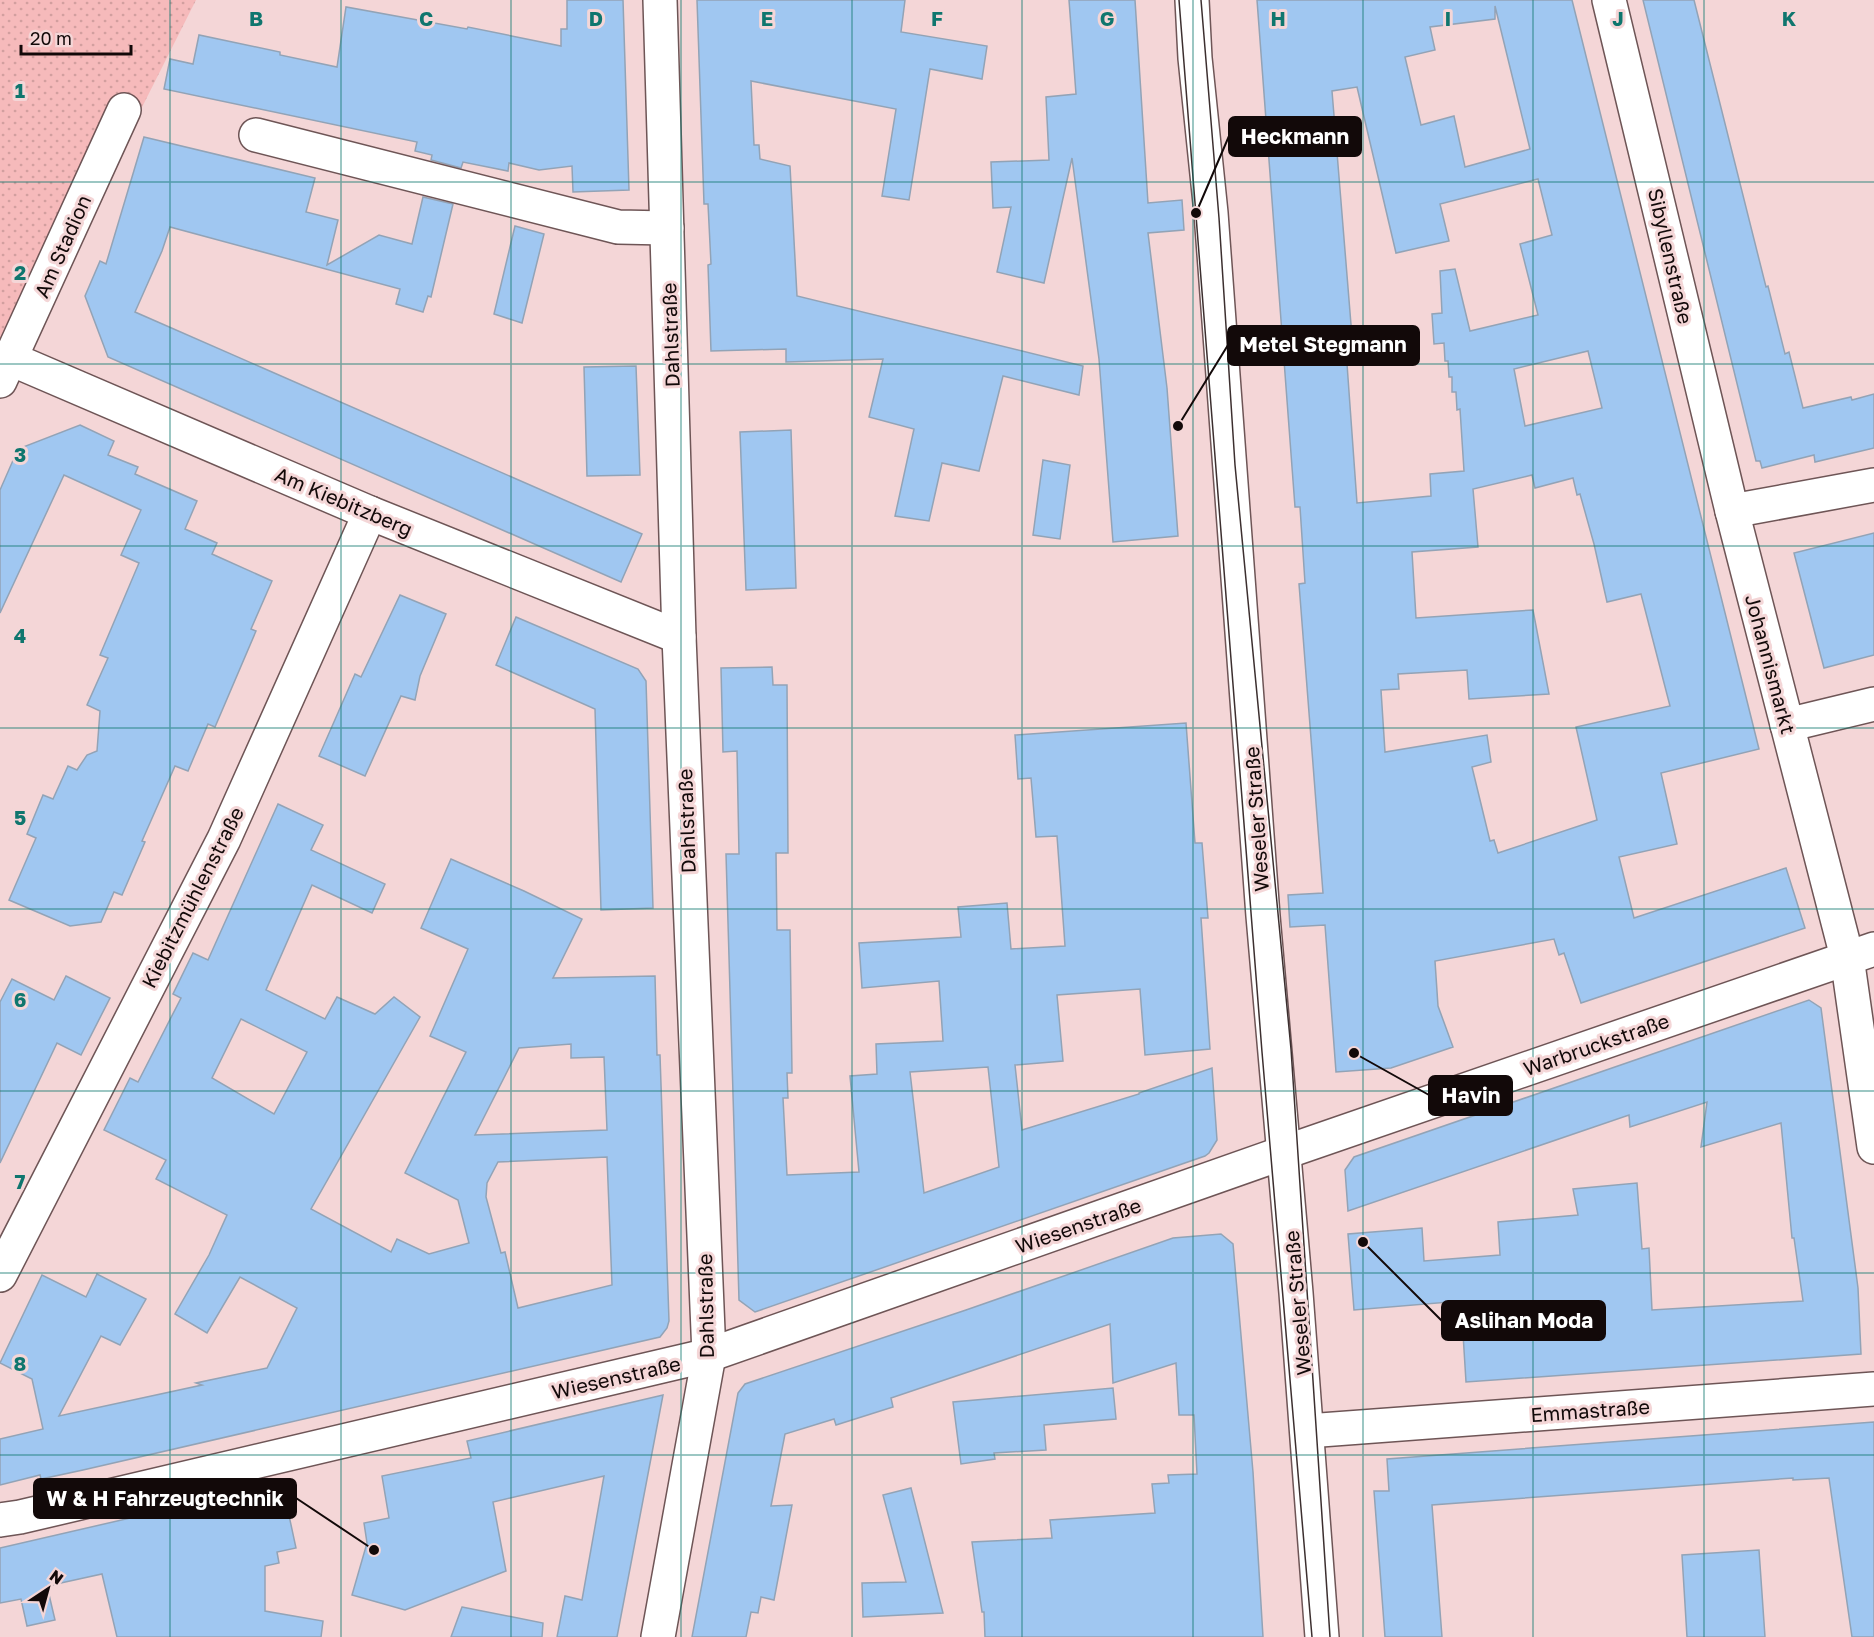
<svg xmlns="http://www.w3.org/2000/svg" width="1874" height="1637" font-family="'Golos Text',sans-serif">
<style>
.grass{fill:url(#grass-dots)}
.building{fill:#a0c7f1;stroke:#92a3b6;stroke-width:1.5;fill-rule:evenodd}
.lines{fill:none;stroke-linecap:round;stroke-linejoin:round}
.minor-casing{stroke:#6e5556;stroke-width:36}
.major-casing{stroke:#6e5556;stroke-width:36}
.minor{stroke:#fff;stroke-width:33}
.major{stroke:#fff;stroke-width:33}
.tram{stroke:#3c2f2f;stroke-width:1.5}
.grid{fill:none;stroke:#0f766e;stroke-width:1.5;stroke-opacity:0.55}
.labels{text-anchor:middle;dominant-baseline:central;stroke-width:6;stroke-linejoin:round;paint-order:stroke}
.street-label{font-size:20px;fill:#120909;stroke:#f4d6d7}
.grid-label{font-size:20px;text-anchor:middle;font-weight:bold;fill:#0f766e;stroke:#f4d6d7;stroke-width:6;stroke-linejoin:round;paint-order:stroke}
.leader{fill:none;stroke:#120909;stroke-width:2}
.callout-dot{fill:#120909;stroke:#f4d6d7;stroke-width:2}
.callout{fill:#120909;stroke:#120909;stroke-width:2}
.callout-label{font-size:21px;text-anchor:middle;font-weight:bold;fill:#fff}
</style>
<defs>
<pattern id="grass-dots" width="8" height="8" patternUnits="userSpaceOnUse" patternTransform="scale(1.5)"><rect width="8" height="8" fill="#f6babb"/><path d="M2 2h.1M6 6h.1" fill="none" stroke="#d29f9f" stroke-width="1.8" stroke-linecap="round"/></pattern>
</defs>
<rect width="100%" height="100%" fill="#f4d6d7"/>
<path class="grass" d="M 0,0 L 196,0 L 0,389 Z"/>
<g class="building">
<path d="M 567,0 L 623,0 L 629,190 L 573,192 L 572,166 L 539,170 L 509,163 L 508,171 L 463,162 L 461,168 L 431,160 L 432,155 L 415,151 L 417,142 L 164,89 L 170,59 L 193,64 L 199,35 L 280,52 L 280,55 L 337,67 L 346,7 L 467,29 L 468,27 L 561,46 L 561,29 L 567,29 Z"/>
<path d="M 697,0 L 905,0 L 901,32 L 987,46 L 982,79 L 930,69 L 909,200 L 882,196 L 896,109 L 751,81 L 754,145 L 759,145 L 760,159 L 790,166 L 797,296 L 1083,366 L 1079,395 L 1003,376 L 979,471 L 942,463 L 929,521 L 895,516 L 914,429 L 869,417 L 883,359 L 786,362 L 786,349 L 711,351 L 708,265 L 711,264 L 708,204 L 704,204 L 703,174 Z"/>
<path d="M 1069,0 L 1135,0 L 1148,203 L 1182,200 L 1184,230 L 1148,233 L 1167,388 L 1178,536 L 1113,542 L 1099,359 L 1072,158 L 1044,283 L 997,272 L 1011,207 L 993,208 L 991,162 L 1049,160 L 1046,97 L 1076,94 Z"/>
<path d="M 1257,0 L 1572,0 L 1759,749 L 1661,773 L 1677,844 L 1619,857 L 1634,918 L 1786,868 L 1805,928 L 1581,1003 L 1564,953 L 1559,955 L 1554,939 L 1435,961 L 1438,1006 L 1453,1047 L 1391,1068 L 1336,1072 L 1325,925 L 1290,927 L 1288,895 L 1323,893 L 1299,584 L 1305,583 L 1300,507 L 1295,507 ZM 1495,6 L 1530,149 L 1465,167 L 1454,116 L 1421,125 L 1405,57 L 1435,50 L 1430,27 L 1495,19 ZM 1357,87 L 1396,253 L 1449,241 L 1440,204 L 1538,179 L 1552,235 L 1520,244 L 1538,315 L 1470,331 L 1455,269 L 1440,271 L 1442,313 L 1432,314 L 1434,344 L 1444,343 L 1445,361 L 1448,361 L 1449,377 L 1452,377 L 1452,392 L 1456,392 L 1457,410 L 1460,409 L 1464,471 L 1430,474 L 1431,496 L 1357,503 L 1346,350 L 1353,349 L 1332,91 ZM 1588,351 L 1602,408 L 1525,426 L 1514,369 ZM 1532,475 L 1535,488 L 1573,478 L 1577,495 L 1580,494 L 1594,544 L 1607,602 L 1641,594 L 1670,706 L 1576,727 L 1597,820 L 1498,853 L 1494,840 L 1490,841 L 1472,767 L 1491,762 L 1487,735 L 1385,752 L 1381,690 L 1399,689 L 1398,674 L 1467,670 L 1469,699 L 1549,694 L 1533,610 L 1416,618 L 1412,552 L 1478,547 L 1473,489 Z"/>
<path d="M 1643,0 L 1694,0 L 1766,287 L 1768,286 L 1785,354 L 1789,352 L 1803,408 L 1851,397 L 1852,400 L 1874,394 L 1874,448 L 1815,462 L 1814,455 L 1762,468 L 1760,461 L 1756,461 Z"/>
<path d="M 144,137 L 315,178 L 306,212 L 338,220 L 327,265 L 379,235 L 412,244 L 423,197 L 453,204 L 431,297 L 428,296 L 423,312 L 396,304 L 400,289 L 170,227 L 162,251 L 135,312 L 642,534 L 621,582 L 108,357 L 85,296 L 100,261 L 106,264 Z"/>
<path d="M 515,226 L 544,234 L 522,323 L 494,314 Z"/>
<path d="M 636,366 L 640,475 L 587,476 L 584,367 Z"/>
<path d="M 80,425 L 114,441 L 108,455 L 138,467 L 135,474 L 197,501 L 185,529 L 217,543 L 212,554 L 272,581 L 251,629 L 256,631 L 215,727 L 208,724 L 188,771 L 175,766 L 142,841 L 145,842 L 122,895 L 114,892 L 101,922 L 70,926 L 9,900 L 36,838 L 27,834 L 43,795 L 53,799 L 68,766 L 77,770 L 87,755 L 97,751 L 100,711 L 87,705 L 108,658 L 100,655 L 139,563 L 121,555 L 141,510 L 64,475 L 0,613 L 0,490 L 18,449 Z"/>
<path d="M 791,430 L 796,588 L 746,590 L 740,432 Z"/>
<path d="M 1043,460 L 1070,465 L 1060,539 L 1033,535 Z"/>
<path d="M 1874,533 L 1874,655 L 1824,668 L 1794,553 Z"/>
<path d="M 400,595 L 446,614 L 420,676 L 415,700 L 401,696 L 365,776 L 319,756 L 355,674 L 361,677 Z"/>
<path d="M 516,617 L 638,669 L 646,681 L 653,908 L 601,910 L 595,709 L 496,665 Z"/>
<path d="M 772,667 L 773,685 L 787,685 L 788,853 L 776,853 L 777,930 L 790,930 L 792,1073 L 787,1073 L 788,1098 L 783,1098 L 787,1175 L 859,1172 L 850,1076 L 877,1074 L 876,1044 L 943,1041 L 939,981 L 862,988 L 859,943 L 961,937 L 958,907 L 1007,903 L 1011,949 L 1065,946 L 1057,836 L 1036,837 L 1031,778 L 1018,779 L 1015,735 L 1186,723 L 1195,843 L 1202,843 L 1208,918 L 1201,918 L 1210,1049 L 1145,1055 L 1140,989 L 1057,995 L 1063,1061 L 1015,1065 L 1022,1130 L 1139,1094 L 1139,1093 L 1212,1068 L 1217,1140 L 1209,1153 L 1205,1156 L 755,1312 L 739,1300 L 726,854 L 739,854 L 737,751 L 723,752 L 721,668 ZM 988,1067 L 999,1167 L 924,1193 L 910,1072 Z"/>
<path d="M 278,804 L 323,825 L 311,850 L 385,884 L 372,913 L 312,885 L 266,990 L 325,1019 L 337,997 L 375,1014 L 394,997 L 420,1017 L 311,1209 L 391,1252 L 397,1239 L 429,1254 L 469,1243 L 458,1200 L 405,1173 L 466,1052 L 430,1036 L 468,949 L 421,928 L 451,859 L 524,891 L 582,919 L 553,978 L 655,976 L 657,1055 L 660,1055 L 669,1321 L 667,1328 L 660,1337 L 83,1470 L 41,1479 L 40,1475 L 0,1485 L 0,1439 L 43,1429 L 32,1379 L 0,1363 L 42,1275 L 86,1297 L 97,1274 L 146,1299 L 120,1345 L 101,1336 L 59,1416 L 202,1385 L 196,1383 L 267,1368 L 297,1308 L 240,1277 L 207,1333 L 175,1314 L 209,1255 L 227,1215 L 156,1179 L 166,1160 L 104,1130 L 130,1078 L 138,1082 L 181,998 L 173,994 L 193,953 L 208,960 ZM 241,1019 L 307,1052 L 274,1114 L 212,1078 ZM 571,1044 L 571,1058 L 604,1057 L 607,1130 L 475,1135 L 519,1048 ZM 607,1157 L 612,1285 L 518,1308 L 505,1252 L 501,1253 L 486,1197 L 487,1183 L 498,1162 Z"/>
<path d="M 66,976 L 110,998 L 81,1055 L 57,1043 L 0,1163 L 0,1002 L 12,979 L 54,1000 Z"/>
<path d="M 1809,1000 L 1821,1008 L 1858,1288 L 1861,1354 L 1466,1382 L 1461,1301 L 1354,1310 L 1348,1234 L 1422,1228 L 1424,1261 L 1500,1255 L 1498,1222 L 1578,1215 L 1573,1189 L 1637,1183 L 1642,1249 L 1649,1248 L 1652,1310 L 1803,1301 L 1794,1238 L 1792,1238 L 1781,1123 L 1701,1147 L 1707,1102 L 1630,1127 L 1629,1115 L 1348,1211 L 1345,1170 L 1354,1157 Z"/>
<path d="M 1221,1234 L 1233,1244 L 1253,1472 L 1263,1637 L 985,1637 L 984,1612 L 982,1612 L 972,1542 L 1052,1538 L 1050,1520 L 1155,1513 L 1152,1484 L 1169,1483 L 1168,1475 L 1197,1474 L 1194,1415 L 1179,1415 L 1176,1363 L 1113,1383 L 1110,1324 L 891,1398 L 893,1407 L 836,1425 L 834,1419 L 785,1434 L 771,1506 L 792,1505 L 774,1600 L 761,1597 L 758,1613 L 751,1612 L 746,1637 L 692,1637 L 738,1393 L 745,1384 L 966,1310 L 1173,1238 Z"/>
<path d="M 1113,1388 L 1116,1419 L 1044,1425 L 1046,1450 L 994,1453 L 995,1459 L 961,1464 L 953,1402 Z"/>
<path d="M 663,1395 L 617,1637 L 557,1637 L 565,1596 L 582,1600 L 604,1476 L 493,1502 L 506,1571 L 405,1610 L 352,1595 L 367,1543 L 364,1523 L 389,1518 L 382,1476 L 471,1458 L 467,1441 Z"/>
<path d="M 1874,1422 L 1874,1637 L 1852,1637 L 1829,1478 L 1793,1480 L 1793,1478 L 1432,1505 L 1442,1637 L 1385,1637 L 1374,1491 L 1389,1491 L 1387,1459 Z"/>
<path d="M 282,1483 L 296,1548 L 277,1552 L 279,1563 L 265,1566 L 265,1611 L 323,1621 L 321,1637 L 117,1637 L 102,1574 L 47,1586 L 55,1620 L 27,1626 L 21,1599 L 0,1603 L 0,1548 Z"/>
<path d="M 911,1488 L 943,1613 L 863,1617 L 862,1583 L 906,1582 L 883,1495 Z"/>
<path d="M 1759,1550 L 1765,1637 L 1687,1637 L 1682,1555 Z"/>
<path d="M 462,1607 L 543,1623 L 542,1637 L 451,1637 Z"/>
</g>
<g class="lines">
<g class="minor-casing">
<g id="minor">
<path d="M 1609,0 L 1732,511 L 1847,957 L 1874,1147"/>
<path d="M 256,135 L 618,227 L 667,228"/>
<path d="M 11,359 L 370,513 L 679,637"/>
<path d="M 0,381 L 124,110"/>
<path d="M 1732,511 L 1874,485"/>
<path d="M 1787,725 L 1874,704"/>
<path d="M 0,1275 L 224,839 L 370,513"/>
<path d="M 1307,1431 L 1874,1389"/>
<path d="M 0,1520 L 20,1517 L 709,1355 L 1297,1148 L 1874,949"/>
<path d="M 658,1637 L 709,1355 L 679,637 L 660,0"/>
</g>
</g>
<g class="major-casing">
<path id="major" d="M 1192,0 L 1195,58 L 1211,213 L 1263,916 L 1296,1293 L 1322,1637"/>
</g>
<use href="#minor" class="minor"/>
<use href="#major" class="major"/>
<g class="tram">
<path d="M 1179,0 L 1262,1052 L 1312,1637"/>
<path d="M 1201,0 L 1219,218 L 1235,465 L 1291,1049 L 1330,1637"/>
</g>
</g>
<path class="grid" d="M 170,0 L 170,1637M 341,0 L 341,1637M 511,0 L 511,1637M 681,0 L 681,1637M 852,0 L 852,1637M 1022,0 L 1022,1637M 1193,0 L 1193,1637M 1363,0 L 1363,1637M 1533,0 L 1533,1637M 1704,0 L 1704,1637M 0,182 L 1874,182M 0,364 L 1874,364M 0,546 L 1874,546M 0,728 L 1874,728M 0,909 L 1874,909M 0,1091 L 1874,1091M 0,1273 L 1874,1273M 0,1455 L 1874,1455"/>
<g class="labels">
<g class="street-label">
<text transform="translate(62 246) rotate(-66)">Am Stadion</text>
<text transform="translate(1671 256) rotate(77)">Sibyllenstraße</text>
<text transform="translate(670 335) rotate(-92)">Dahlstraße</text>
<text transform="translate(344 501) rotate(23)">Am Kiebitzberg</text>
<text transform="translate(1771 664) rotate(75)">Johannismarkt</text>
<text transform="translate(1256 819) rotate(-94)">Weseler Straße</text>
<text transform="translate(686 821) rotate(-92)">Dahlstraße</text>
<text transform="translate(192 897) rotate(-63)">Kiebitzmühlenstraße</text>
<text transform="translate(1596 1044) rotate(-19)">Warbruckstraße</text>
<text transform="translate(1078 1225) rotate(-19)">Wiesenstraße</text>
<text transform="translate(1297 1303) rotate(-95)">Weseler Straße</text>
<text transform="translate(705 1306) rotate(-91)">Dahlstraße</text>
<text transform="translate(616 1377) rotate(-13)">Wiesenstraße</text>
<text transform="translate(1590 1410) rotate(-4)">Emmastraße</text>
</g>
</g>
<g class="grid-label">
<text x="256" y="26">B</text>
<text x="426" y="26">C</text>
<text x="596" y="26">D</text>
<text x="767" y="26">E</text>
<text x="937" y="26">F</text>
<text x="1107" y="26">G</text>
<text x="1278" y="26">H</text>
<text x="1448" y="26">I</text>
<text x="1618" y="26">J</text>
<text x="1789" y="26">K</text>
<text x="20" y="98">1</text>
<text x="20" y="280">2</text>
<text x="20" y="462">3</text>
<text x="20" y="643">4</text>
<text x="20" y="825">5</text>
<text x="20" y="1007">6</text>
<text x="20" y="1189">7</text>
<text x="20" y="1371">8</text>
</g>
<path class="leader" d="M1196 213L1229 136M1178 426L1228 345M1354 1053L1429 1095M1363 1242L1442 1321M374 1550L296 1498"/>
<g class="callout-dot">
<circle cx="1196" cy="213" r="6"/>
<circle cx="1178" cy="426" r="6"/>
<circle cx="1354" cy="1053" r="6"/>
<circle cx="1363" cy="1242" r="6"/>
<circle cx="374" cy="1550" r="6"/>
</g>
<g class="callout">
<rect x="1229" y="117" width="132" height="39" rx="6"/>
<rect x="1228" y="326" width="191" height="39" rx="6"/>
<rect x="1429" y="1076" width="83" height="39" rx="6"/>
<rect x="1442" y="1301" width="163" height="39" rx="6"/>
<rect x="34" y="1479" width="262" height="39" rx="6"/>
</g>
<g class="callout-label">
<text x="1295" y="144">Heckmann</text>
<text x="1323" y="352">Metel Stegmann</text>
<text x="1471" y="1103">Havin</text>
<text x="1524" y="1328">Aslihan Moda</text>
<text x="165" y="1506">W &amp; H Fahrzeugtechnik</text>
</g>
<g transform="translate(48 1589) rotate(36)" stroke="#f4d6d7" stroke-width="4.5" paint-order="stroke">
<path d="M0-4.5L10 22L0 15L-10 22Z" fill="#120909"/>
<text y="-9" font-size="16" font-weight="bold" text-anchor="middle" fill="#120909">N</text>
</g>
<path d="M21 45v9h110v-9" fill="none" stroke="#120909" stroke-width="3"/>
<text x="30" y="45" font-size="18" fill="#120909" stroke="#f4d6d7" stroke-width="4.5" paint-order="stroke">20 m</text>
</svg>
